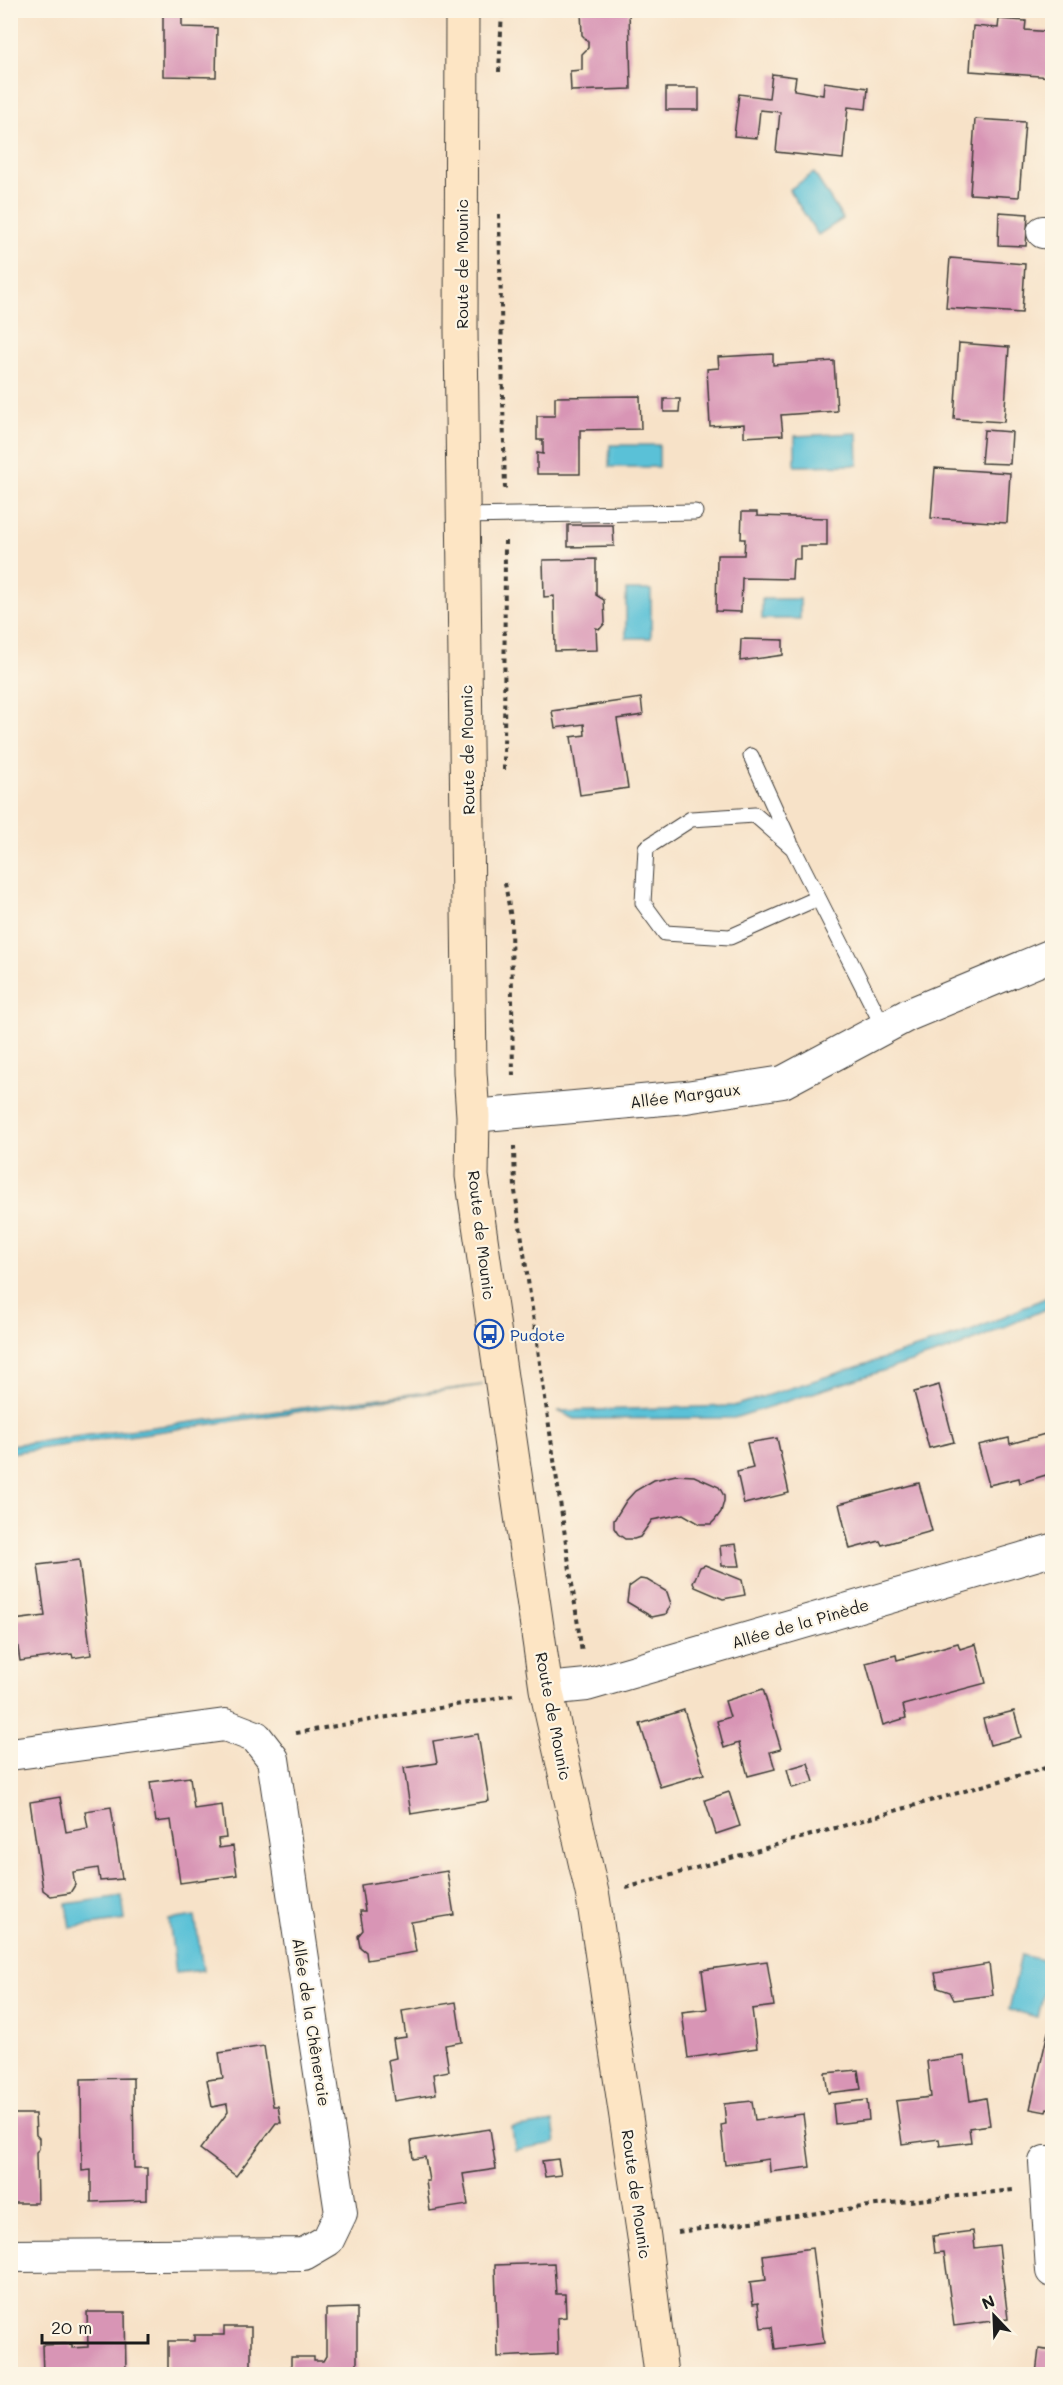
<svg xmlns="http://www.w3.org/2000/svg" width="1063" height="2385" font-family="Mali,sans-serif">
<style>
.water{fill:#5ac1d7;stroke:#3b6e7a;stroke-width:1.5}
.building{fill:#d895b5}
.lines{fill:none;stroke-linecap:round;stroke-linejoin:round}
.lane-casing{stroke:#3d3a36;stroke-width:17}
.street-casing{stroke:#3d3a36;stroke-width:34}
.secondary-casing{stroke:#3d3a36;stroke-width:35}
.path{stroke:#3d3a36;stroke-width:4;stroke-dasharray:4.5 4.5;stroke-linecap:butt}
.lane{stroke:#fff;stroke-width:15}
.street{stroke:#fff;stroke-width:32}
.secondary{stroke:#fde5c4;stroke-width:33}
.labels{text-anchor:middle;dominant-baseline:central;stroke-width:4.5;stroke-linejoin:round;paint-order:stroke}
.street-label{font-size:16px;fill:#1c1c1c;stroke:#fcf5e5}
.transit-label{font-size:16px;fill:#164399;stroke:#fcf5e5;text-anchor:start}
</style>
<rect width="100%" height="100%" fill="#fcf5e5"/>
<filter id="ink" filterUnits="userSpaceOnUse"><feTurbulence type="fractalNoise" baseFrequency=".0167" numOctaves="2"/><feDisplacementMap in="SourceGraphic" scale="12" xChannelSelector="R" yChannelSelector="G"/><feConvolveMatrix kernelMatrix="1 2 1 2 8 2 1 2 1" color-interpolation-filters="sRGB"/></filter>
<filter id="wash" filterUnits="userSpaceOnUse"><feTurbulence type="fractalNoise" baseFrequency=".008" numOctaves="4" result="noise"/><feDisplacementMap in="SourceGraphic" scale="24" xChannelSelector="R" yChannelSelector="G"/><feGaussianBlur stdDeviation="1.35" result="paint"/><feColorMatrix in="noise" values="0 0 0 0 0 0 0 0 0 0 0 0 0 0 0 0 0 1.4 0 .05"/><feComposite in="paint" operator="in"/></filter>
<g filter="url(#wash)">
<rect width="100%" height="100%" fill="#f7e2c8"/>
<g class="water">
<path d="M 814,173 L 843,219 L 818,235 L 789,190 Z"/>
<path d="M 857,433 L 858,465 L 795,466 L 795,436 Z"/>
<path d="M 610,445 L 659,445 L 659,467 L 609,467 Z"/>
<rect x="626" y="590" width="25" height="48"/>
<rect x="762" y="599" width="38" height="20"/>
<path d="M 1052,1295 L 1052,1306 L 961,1346 L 734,1418 L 575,1419 L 558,1411 L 734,1406 L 973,1330 Z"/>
<path d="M 483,1385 L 11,1453 L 11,1445 Z"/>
<path d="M 122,1896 L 125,1920 L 70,1928 L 66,1904 Z"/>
<path d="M 195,1916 L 203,1970 L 176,1973 L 169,1920 Z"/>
<path d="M 1021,1955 L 1051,1962 L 1038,2017 L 1009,2010 Z"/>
<path d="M 553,2122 L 556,2143 L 515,2150 L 512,2128 Z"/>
</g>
<g id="blocks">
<g class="building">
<path d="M 581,10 L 629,10 L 631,89 L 571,91 L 570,71 L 582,70 L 582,54 L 588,48 L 588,41 L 582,35 Z"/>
<path d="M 163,11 L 182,12 L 182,27 L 217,28 L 216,77 L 163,76 Z"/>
<path d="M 999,19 L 1026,21 L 1025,30 L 1052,32 L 1052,77 L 970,71 L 973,26 L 998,28 Z"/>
<path d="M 772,74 L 796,77 L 794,90 L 823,95 L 824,82 L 868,88 L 866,109 L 848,107 L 843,159 L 776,152 L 780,112 L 760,110 L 757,138 L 734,136 L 739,94 L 769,98 Z"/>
<rect x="666" y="88" width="33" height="22"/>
<path d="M 975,119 L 1025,122 L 1019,197 L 970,194 Z"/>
<path d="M 999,212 L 1028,214 L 1026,246 L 998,245 Z"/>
<path d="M 950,258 L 1025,264 L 1022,313 L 946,308 Z"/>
<path d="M 959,343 L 1009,347 L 1004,422 L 954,419 Z"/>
<path d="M 773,354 L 773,365 L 834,361 L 837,411 L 781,415 L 783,435 L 744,437 L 744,424 L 710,426 L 707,369 L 719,368 L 718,357 Z"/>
<path d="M 640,396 L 641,429 L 580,430 L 580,474 L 537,474 L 537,453 L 543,454 L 543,440 L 537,440 L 537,416 L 555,416 L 555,397 Z"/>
<path d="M 664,399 L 680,399 L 679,412 L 664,412 Z"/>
<path d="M 984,430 L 1012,432 L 1010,464 L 981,463 Z"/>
<path d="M 935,468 L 1010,473 L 1007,523 L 931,518 Z"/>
<path d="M 742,512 L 757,512 L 757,516 L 827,518 L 827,546 L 800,546 L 800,559 L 793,559 L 792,579 L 742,578 L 741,612 L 716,611 L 717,555 L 744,555 L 745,539 L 741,539 Z"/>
<path d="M 568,525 L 613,525 L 614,546 L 568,547 Z"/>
<path d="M 596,559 L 596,595 L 604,600 L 605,623 L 600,629 L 596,628 L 597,650 L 555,651 L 554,596 L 544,597 L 543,560 Z"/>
<path d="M 741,639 L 783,640 L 783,655 L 740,661 Z"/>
<path d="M 641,698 L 643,715 L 617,719 L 628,788 L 580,795 L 571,737 L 585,735 L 584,724 L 555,728 L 552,711 Z"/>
<path d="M 939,1385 L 954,1442 L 929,1448 L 914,1392 Z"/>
<path d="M 1052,1432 L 1052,1480 L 1048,1482 L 1046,1475 L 1020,1483 L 1019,1478 L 989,1485 L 978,1445 L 1009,1438 L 1010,1444 Z"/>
<path d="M 777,1438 L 789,1493 L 744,1504 L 737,1472 L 753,1468 L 747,1443 Z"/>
<path d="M 676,1475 L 694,1476 L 719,1487 L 724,1496 L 724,1501 L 721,1512 L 715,1520 L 711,1524 L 700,1524 L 683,1514 L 652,1520 L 640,1537 L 634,1539 L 625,1539 L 618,1534 L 614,1528 L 614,1520 L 626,1501 L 635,1491 L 654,1480 Z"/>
<path d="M 919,1483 L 932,1531 L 882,1545 L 880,1541 L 850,1549 L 839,1504 Z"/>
<path d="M 736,1544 L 740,1566 L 722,1566 L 720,1546 Z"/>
<path d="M 79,1560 L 91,1655 L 73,1658 L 72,1654 L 20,1661 L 14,1620 L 45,1616 L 38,1565 Z"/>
<path d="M 705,1565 L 742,1580 L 745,1595 L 723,1599 L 695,1587 L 693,1583 L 700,1567 Z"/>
<path d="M 640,1579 L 647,1580 L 667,1592 L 671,1604 L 666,1614 L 652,1617 L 627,1602 L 629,1587 Z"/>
<path d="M 958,1643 L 960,1649 L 976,1644 L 986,1683 L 903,1705 L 906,1718 L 883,1725 L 866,1663 L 896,1655 L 897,1660 Z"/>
<path d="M 763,1689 L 781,1749 L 770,1752 L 775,1769 L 748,1776 L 739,1743 L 724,1748 L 717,1721 L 730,1717 L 725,1701 Z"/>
<path d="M 684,1710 L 704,1774 L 660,1787 L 640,1724 Z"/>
<path d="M 1014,1711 L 1021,1737 L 990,1745 L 983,1719 Z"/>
<path d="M 478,1734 L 489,1801 L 411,1814 L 404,1768 L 437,1763 L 433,1741 Z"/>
<path d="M 808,1763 L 814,1782 L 792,1788 L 787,1769 Z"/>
<path d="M 190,1777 L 194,1809 L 222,1805 L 226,1838 L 218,1839 L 219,1848 L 233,1846 L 237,1875 L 180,1883 L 171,1820 L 156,1822 L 150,1782 Z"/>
<path d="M 729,1792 L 740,1826 L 716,1834 L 705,1800 Z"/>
<path d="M 60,1797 L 66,1832 L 88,1828 L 85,1811 L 111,1807 L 122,1879 L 100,1881 L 98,1868 L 73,1872 L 75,1885 L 70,1893 L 51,1896 L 43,1890 L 30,1802 Z"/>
<path d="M 447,1871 L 454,1915 L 411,1922 L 416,1952 L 367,1960 L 366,1952 L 360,1947 L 358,1936 L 363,1930 L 360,1911 L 365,1911 L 361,1885 Z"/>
<path d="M 767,1961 L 774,2006 L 752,2009 L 757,2048 L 688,2058 L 682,2012 L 707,2009 L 702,1970 Z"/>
<path d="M 989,1964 L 993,1995 L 954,2000 L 950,1992 L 938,1988 L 935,1973 Z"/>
<path d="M 456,2002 L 462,2042 L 445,2045 L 449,2071 L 433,2074 L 436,2094 L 394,2101 L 388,2060 L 396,2058 L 393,2039 L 406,2037 L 402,2011 Z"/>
<path d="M 1048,2032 L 1052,2033 L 1052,2110 L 1047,2109 L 1046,2112 L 1030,2109 Z"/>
<path d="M 264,2046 L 273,2106 L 278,2106 L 281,2123 L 276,2123 L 236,2176 L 200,2149 L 228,2112 L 227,2104 L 212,2107 L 207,2080 L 223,2078 L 219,2053 Z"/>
<path d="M 964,2056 L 970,2101 L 986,2098 L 990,2125 L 969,2128 L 971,2142 L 940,2146 L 939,2139 L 902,2144 L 896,2101 L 931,2097 L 927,2061 Z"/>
<path d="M 858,2070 L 861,2089 L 828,2093 L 825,2073 Z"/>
<path d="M 133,2078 L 134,2168 L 147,2168 L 147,2200 L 91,2202 L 91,2170 L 82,2171 L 81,2079 Z"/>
<path d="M 867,2100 L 869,2120 L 835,2124 L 833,2104 Z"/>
<path d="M 752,2101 L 755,2120 L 803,2114 L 810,2167 L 770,2172 L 769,2159 L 725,2165 L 721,2125 L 726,2124 L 724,2104 Z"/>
<path d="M 10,2114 L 35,2114 L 36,2135 L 39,2138 L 39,2149 L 36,2152 L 37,2203 L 10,2203 Z"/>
<path d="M 490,2129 L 496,2169 L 463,2174 L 468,2205 L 430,2211 L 426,2181 L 429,2181 L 425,2157 L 413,2159 L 411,2141 Z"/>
<path d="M 558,2159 L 561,2175 L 545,2177 L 542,2161 Z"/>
<path d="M 973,2231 L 975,2248 L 999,2245 L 1008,2319 L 954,2326 L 944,2252 L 935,2253 L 933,2236 Z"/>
<path d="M 812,2248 L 824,2343 L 775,2349 L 772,2327 L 761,2328 L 758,2303 L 753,2304 L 750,2282 L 766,2280 L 763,2255 Z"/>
<path d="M 554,2263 L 556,2294 L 565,2294 L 566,2317 L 557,2318 L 558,2354 L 498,2357 L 495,2265 Z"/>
<path d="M 357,2308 L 357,2374 L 291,2374 L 291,2357 L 314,2357 L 314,2361 L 323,2361 L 326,2356 L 326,2309 Z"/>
<path d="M 87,2312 L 125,2312 L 126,2374 L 43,2374 L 42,2345 L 72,2344 L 72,2348 L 88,2347 Z"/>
<path d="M 224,2327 L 251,2327 L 251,2374 L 168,2374 L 168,2341 L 194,2341 L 194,2335 L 224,2335 Z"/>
<path d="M 1039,2349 L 1052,2351 L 1052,2374 L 1036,2374 Z"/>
</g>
</g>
</g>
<g filter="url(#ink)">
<use href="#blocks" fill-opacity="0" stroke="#3d3a36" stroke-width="1.5"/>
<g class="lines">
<g class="lane-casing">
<g id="lane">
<path d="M 465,516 L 695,512"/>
<path d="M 751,756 L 790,842"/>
<path d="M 818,898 L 730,937 L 665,933 L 643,903 L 646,848 L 691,819 L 755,815 L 793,848 L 884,1028"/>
</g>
</g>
<g class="street-casing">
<g id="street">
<path d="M 1043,232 L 1052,233"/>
<path d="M 473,1116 L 686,1097 L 783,1082 L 908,1015 L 1052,955"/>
<path d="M 546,1689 L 587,1685 L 1052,1550"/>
<path d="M 10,1754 L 225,1725 L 256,1737 L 273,1759 L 341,2213 L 328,2240 L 304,2254 L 10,2256"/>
<path d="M 1052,2162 L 1045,2162 L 1052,2271"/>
</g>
</g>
<g class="secondary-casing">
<path id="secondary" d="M 462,10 L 461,331 L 470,1072 L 473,1116 L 472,1176 L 546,1689 L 593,1897 L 644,2237 L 661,2374"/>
</g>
<g class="path">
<path d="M 499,72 L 502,10"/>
<path d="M 499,214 L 505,491"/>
<path d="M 504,770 L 505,541"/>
<path d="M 505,883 L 511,918 L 513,1079"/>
<path d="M 514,1146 L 515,1191 L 582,1653"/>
<path d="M 296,1733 L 513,1695"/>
<path d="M 626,1888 L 1052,1766"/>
<path d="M 678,2232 L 891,2203 L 1013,2190"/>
</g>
<use href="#lane" class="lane"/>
<use href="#street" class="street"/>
<use href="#secondary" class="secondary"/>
</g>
</g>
<defs>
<g id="bus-ring" transform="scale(1.5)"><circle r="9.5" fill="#fcf5e5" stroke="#1a4fb4" stroke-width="1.5"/><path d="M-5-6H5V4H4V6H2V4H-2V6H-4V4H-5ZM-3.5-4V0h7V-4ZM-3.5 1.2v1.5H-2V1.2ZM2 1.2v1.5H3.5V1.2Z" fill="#1a4fb4"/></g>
</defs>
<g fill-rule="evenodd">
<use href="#bus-ring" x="489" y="1334"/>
</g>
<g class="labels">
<g class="street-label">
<text transform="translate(461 264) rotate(-90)">Route de Mounic</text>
<text transform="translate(467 750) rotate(-91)">Route de Mounic</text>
<text transform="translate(685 1095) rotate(-7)">Allée Margaux</text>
<text transform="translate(482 1235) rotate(83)">Route de Mounic</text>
<text transform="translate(800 1623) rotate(-16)">Allée de la Pinède</text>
<text transform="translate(554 1716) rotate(79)">Route de Mounic</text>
<text transform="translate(312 2022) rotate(81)">Allée de la Chêneraie</text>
<text transform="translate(637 2194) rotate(82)">Route de Mounic</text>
</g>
<g class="transit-label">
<text x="510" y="1334">Pudote</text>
</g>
</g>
<rect width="1063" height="2385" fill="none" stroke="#fcf5e5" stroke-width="36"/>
<g transform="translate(994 2316) rotate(337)" stroke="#fcf5e5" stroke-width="4.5" paint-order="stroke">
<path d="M0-4.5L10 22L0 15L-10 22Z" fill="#1c1c1c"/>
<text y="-9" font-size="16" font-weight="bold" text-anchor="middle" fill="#1c1c1c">N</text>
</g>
<path d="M42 2334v9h106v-9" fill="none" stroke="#1c1c1c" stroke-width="3"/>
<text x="51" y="2334" font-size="18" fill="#1c1c1c" stroke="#fcf5e5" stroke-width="4.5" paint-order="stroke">20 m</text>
</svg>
